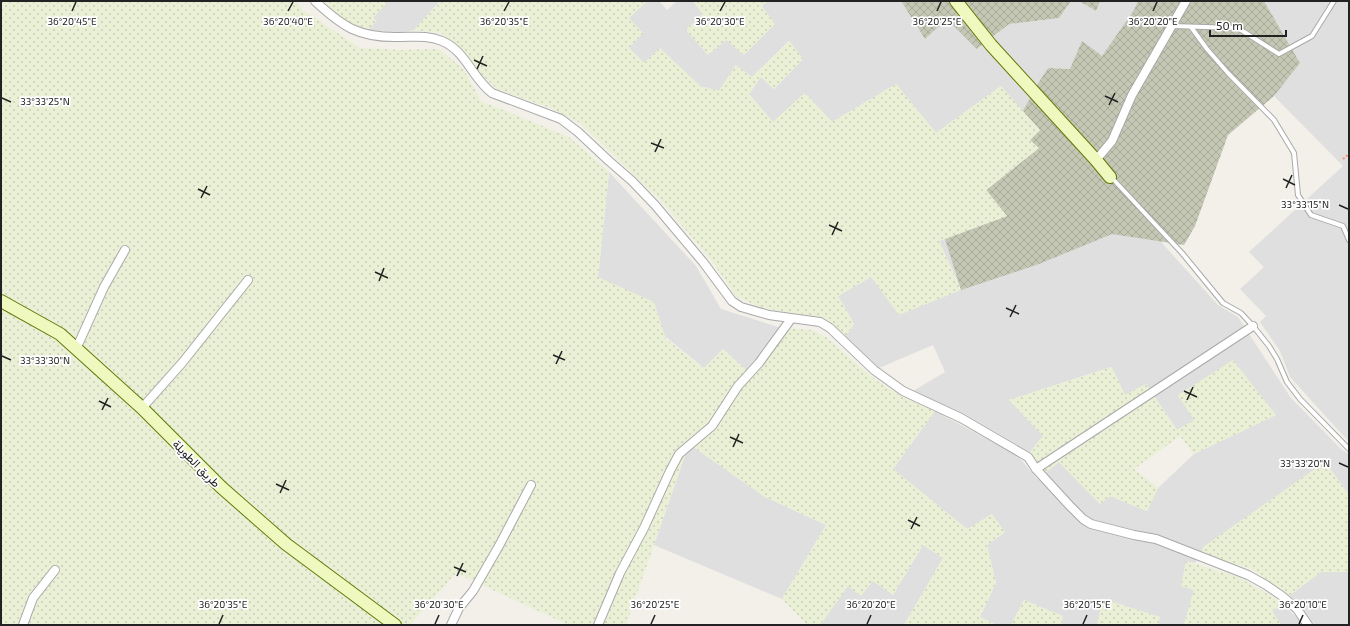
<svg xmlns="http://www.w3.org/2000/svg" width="1350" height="626" font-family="'Exo 2',Vazirmatn,sans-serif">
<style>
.residential{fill:#e0dfdf}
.construction{fill:url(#construction-cross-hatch)}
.farmland{fill:url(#farmland-dots)}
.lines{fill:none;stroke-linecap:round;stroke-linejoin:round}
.lane-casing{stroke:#a9a9a9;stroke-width:6}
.street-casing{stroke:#a9a9a9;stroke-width:10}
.secondary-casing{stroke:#607b06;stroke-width:14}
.path{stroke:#f99172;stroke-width:2;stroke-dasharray:2 2;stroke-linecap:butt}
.lane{stroke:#fff;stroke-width:4}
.street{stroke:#fff;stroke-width:8}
.secondary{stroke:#eff9bf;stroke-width:12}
.ticks{fill:none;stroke:#222;stroke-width:1.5}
.labels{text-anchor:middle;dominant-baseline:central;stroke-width:3.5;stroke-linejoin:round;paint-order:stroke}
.street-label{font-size:12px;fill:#222;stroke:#fff}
.ticks-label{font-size:10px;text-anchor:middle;fill:#222;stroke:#fff;stroke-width:3.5;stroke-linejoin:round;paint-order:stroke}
</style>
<defs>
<pattern id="construction-cross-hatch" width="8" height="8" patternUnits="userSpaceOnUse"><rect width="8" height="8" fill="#c4c7b4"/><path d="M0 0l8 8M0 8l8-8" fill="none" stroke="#a8ab9a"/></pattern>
<pattern id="farmland-dots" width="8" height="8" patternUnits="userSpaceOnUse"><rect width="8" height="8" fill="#eaf0d5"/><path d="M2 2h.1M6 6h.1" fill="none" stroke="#c8ceb7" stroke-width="1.8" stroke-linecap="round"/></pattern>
</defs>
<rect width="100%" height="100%" fill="#f2f0e9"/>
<g class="residential">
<path d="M 388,1 L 440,1 L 414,30 L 398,33 L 368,30 L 376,21 L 372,19 Z"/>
<path d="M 647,1 L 659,1 L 667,10 L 677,1 L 693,1 L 703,14 L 686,30 L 708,55 L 726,40 L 767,1 L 901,1 L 925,39 L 947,18 L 978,49 L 1009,24 L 1059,18 L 1071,1 L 1079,1 L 1096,11 L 1100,1 L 1138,1 L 1134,10 L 1102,56 L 1070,69 L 1048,68 L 1037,85 L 1023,71 L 1013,78 L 1218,305 L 1238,317 L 1291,398 L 1342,450 L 1349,454 L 1349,495 L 1325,462 L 1201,554 L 1195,563 L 1186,561 L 1194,590 L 1184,625 L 1158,625 L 1159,617 L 1104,599 L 1097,625 L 1061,625 L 1062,616 L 1024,600 L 1011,625 L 997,625 L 980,617 L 996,583 L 987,545 L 1005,532 L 967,529 L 893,469 L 935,411 L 1018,456 L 1037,479 L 1059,462 L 1100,504 L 1110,496 L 1147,511 L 1158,488 L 1194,454 L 1276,415 L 1178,395 L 1195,420 L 1177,430 L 1146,384 L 1125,396 L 1111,367 L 1009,400 L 1043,436 L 1030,452 L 963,413 L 913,391 L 945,372 L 933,345 L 879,368 L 845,337 L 854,324 L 838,296 L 871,277 L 961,289 L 939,241 L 1007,216 L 1001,86 L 936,133 L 896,84 L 832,122 L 805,93 L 773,122 L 749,94 L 761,77 L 774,89 L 803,59 L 789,41 L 752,77 L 736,65 L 719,91 L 700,86 L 660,49 L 644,63 L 629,48 L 629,18 Z"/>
<path d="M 1264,1 L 1349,1 L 1349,442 L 1290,377 L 1280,351 L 1260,322 L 1266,316 L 1240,289 L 1264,267 L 1249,252 L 1343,166 L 1274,96 L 1300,63 Z"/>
<path d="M 609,172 L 696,266 L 721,309 L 781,328 L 748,371 L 704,368 L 661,333 L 598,278 Z"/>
<path d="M 689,444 L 765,497 L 826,525 L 782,599 L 654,545 Z"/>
<path d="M 923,545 L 943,558 L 904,625 L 820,625 L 848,586 L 873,581 L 893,595 Z"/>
<path d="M 1321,572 L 1349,572 L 1349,625 L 1315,625 L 1290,595 Z"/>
<path d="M 1283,604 L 1304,625 L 1281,625 L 1272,611 Z"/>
</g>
<g class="construction">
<path d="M 901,1 L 1071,1 L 1059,18 L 1009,24 L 977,49 L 947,19 L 925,39 Z"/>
<path d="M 1079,1 L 1100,1 L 1096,11 Z"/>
<path d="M 1138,1 L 1264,1 L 1300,63 L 1274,96 L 1228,135 L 1195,226 L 1184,245 L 1112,234 L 1039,264 L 961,290 L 945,239 L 1007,216 L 986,190 L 1038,149 L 1030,140 L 1040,130 L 1023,111 L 1037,85 L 1048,68 L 1070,69 L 1082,41 L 1102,56 L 1134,10 Z"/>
</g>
<g class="farmland">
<path d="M 1,1 L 296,1 L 303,10 L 360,48 L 400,50 L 439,49 L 464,70 L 481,101 L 569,137 L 609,172 L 598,277 L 654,302 L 666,339 L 704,368 L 723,349 L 748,371 L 781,328 L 812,330 L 826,337 L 853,361 L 876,380 L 904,398 L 935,411 L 893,469 L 967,529 L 992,514 L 1005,532 L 987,545 L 996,583 L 980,617 L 997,625 L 904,625 L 943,558 L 923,545 L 893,595 L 873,581 L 861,596 L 848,586 L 820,625 L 807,625 L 782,599 L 826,525 L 765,497 L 689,444 L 626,625 L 569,625 L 456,573 L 410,625 L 1,625 Z"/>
<path d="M 321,1 L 388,1 L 373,18 L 377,21 L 368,30 L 350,23 L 334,13 Z"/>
<path d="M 440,1 L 647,1 L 629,18 L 643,33 L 629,48 L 644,63 L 660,48 L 700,86 L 719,91 L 736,65 L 752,77 L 789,41 L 803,59 L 774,89 L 761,77 L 749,94 L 773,122 L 805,93 L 832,122 L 896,84 L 936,133 L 1001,86 L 1040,130 L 1030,140 L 1039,148 L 986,190 L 1007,216 L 939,241 L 961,290 L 899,315 L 871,277 L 838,296 L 854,324 L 845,337 L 824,318 L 763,308 L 737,297 L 709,257 L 660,200 L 580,123 L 550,108 L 497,89 L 477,71 L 469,59 L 455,44 L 441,33 L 414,30 Z"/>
<path d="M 693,1 L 767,1 L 762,6 L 775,24 L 744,55 L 726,40 L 708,55 L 686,30 L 703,14 Z"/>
<path d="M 1233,360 L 1276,415 L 1194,454 L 1180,436 L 1134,469 L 1158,488 L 1147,511 L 1110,496 L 1100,504 L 1059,462 L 1045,473 L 1030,452 L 1043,436 L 1009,400 L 1112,367 L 1125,395 L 1146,384 L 1177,430 L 1194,420 L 1178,395 Z"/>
<path d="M 1325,462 L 1349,495 L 1349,572 L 1321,572 L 1290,595 L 1249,568 L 1201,554 L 1203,547 Z"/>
<path d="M 1186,561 L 1238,577 L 1265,592 L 1283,604 L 1272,611 L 1281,625 L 1184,625 L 1194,590 L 1181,586 Z"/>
<path d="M 1103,599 L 1160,617 L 1158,625 L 1097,625 Z"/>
<path d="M 1024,600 L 1063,616 L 1061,625 L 1011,625 Z"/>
</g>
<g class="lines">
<g class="lane-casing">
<g id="lane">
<path d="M 1172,26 L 1238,28 L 1279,54 L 1312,36 L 1334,1"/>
<path d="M 1191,27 L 1207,49 L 1228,73 L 1274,120 L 1294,153 L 1298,195 L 1311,215 L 1343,226 L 1349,240"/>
<path d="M 1112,178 L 1182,253 L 1223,303 L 1241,313 L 1253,326 L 1269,346 L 1277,359 L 1287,382 L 1300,399 L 1349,449"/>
</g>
</g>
<g class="street-casing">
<g id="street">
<path d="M 315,1 C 343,27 359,38 399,37 C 414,37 428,35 442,41 C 466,51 472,78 492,93 L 561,119 L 578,132 L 609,161 L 632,181 L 655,205 L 703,262 L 732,301 L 741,307 L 769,315 L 820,322 L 830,328 L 874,370 L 903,391 L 961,418 L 1028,457 L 1036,469 L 1070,506 L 1083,519 L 1091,524 L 1134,535 L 1156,539 L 1248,575 L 1266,585 L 1282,596 L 1297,609 L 1308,625"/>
<path d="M 1096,160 L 1112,141 L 1132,95 L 1186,1"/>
<path d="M 77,347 L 104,287 L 125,250"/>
<path d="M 142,408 L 182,363 L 248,280"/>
<path d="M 1036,469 L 1253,326"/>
<path d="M 23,625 L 33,598 L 55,570"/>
<path d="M 451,625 L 459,608 L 473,591 L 500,544 L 531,485"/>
<path d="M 598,625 L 620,573 L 644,528 L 670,471 L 679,454 L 712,426 L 738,386 L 759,363 L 791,319"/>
</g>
</g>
<g class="secondary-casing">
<g id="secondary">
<path d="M 956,1 L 991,45 L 1096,160 L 1110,177"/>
<path d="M 1,301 L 60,334 L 142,408 L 221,487 L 286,544 L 395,625"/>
</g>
</g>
<path class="path" d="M 1343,159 L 1349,154"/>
<use href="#lane" class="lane"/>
<use href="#street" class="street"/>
<use href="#secondary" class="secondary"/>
</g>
<path class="ticks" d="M 72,11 L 76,2M 288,11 L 293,2M 504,11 L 509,2M 720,11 L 725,2M 937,11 L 941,2M 1153,11 L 1157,2M 474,60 L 487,66M 477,69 L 483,56M 1105,96 L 1118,102M 2,98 L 11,102M 1109,105 L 1115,93M 651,143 L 664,148M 655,152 L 661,139M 1283,179 L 1295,185M 1286,188 L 1292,175M 198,189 L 210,195M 201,198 L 207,186M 1339,205 L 1348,209M 829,225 L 842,231M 832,235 L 838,222M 375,272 L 388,278M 379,281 L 384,268M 1006,308 L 1019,314M 1010,317 L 1016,305M 553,355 L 565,360M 2,356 L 11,360M 556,364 L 562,351M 1184,391 L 1197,397M 1187,400 L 1193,387M 99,401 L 111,407M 102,410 L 108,398M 730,437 L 743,443M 733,447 L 739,434M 1339,463 L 1348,467M 276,484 L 289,490M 280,493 L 286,480M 908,520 L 920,526M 911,529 L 917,517M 454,567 L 466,572M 457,576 L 463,563M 219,624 L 223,615M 435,624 L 439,615M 651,624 L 655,615M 867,624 L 871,615M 1083,624 L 1087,615M 1299,624 L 1303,615"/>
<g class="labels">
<g class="street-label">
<text transform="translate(197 463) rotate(45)">طريق الطويلة</text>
</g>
</g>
<g class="ticks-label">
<text x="72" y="25">36°20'45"E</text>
<text x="288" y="25">36°20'40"E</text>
<text x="504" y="25">36°20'35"E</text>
<text x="720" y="25">36°20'30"E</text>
<text x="937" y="25">36°20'25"E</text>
<text x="1153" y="25">36°20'20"E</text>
<text x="45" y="105">33°33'25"N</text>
<text x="1305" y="208">33°33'15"N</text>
<text x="45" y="364">33°33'30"N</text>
<text x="1305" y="467">33°33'20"N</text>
<text x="223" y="608">36°20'35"E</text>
<text x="439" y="608">36°20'30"E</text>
<text x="655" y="608">36°20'25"E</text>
<text x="871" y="608">36°20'20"E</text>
<text x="1303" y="608">36°20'10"E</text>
<text x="1087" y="608">36°20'15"E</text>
</g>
<rect width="1350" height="626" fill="none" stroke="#222222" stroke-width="4"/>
<path d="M1210 30v6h76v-6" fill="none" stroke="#222222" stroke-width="2"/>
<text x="1216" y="30" font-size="12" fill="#222222" stroke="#ffffff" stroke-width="3" paint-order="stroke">50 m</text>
</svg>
